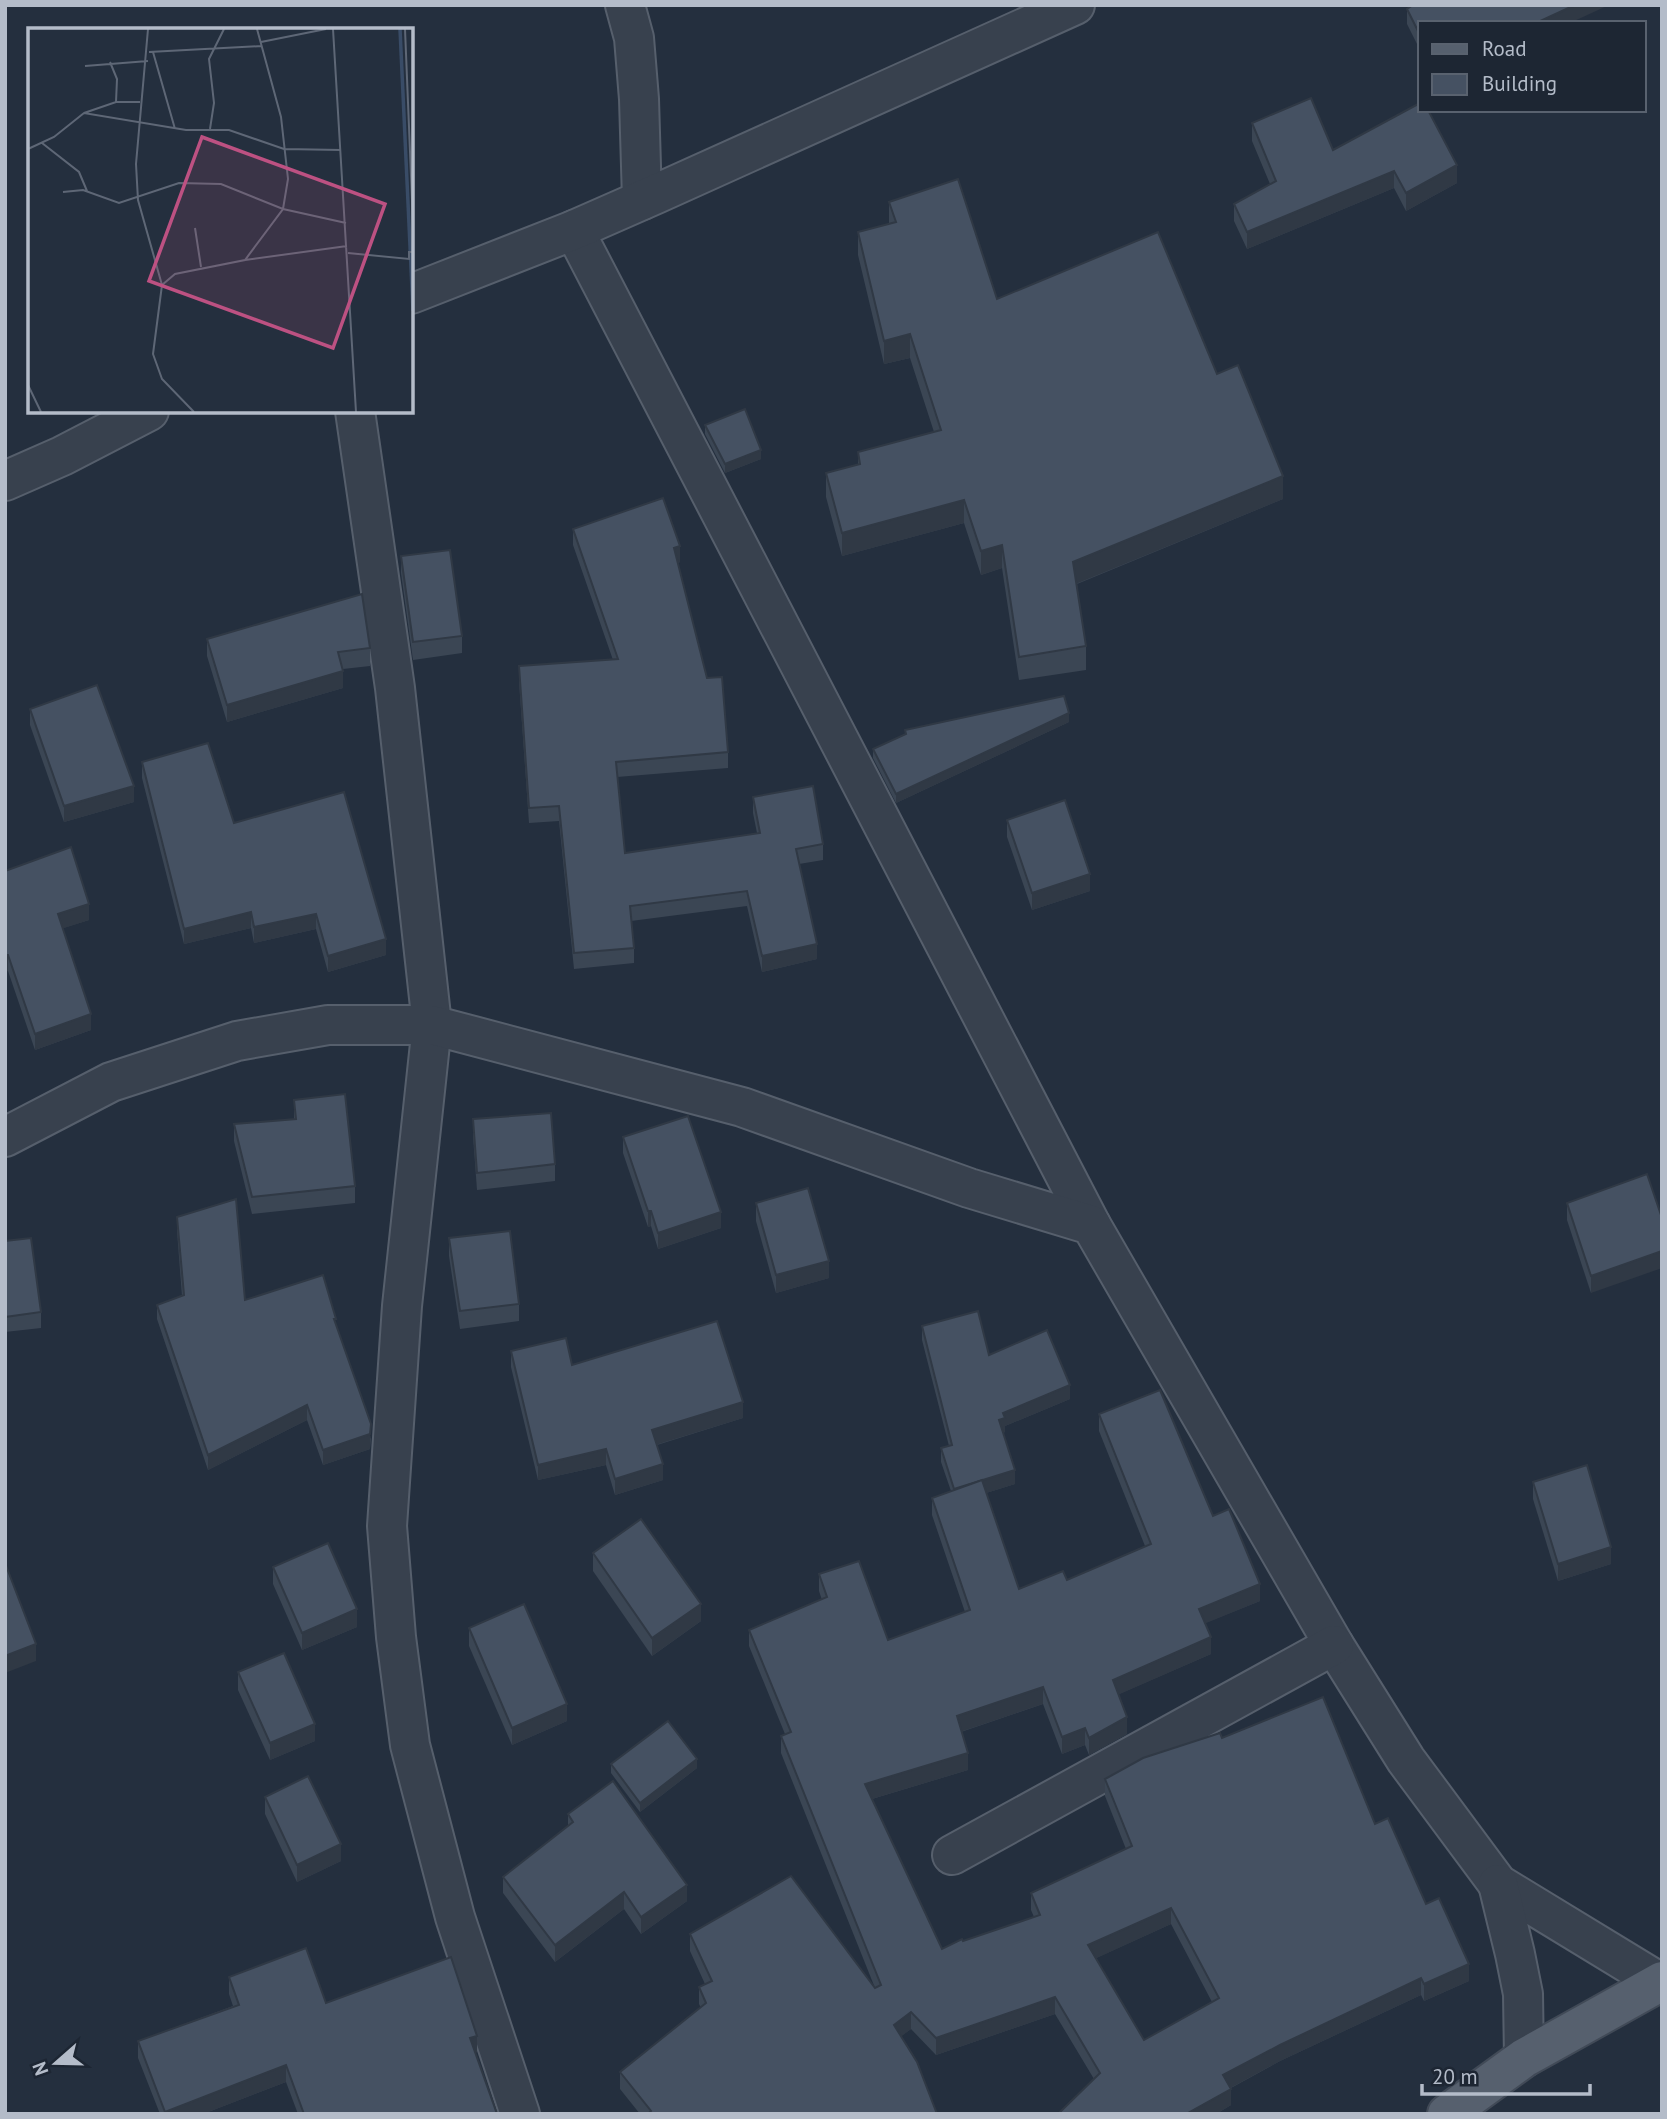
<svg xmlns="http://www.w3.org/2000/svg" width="1667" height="2119" font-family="'PT Sans',sans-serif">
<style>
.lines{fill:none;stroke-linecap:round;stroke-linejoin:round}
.street-casing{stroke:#565f6c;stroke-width:42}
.primary-casing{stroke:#414a57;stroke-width:42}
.street{stroke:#38414e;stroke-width:38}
.primary{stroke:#56606e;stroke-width:38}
.wall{fill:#3b4654;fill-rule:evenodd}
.shaded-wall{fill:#303945}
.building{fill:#455162;stroke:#303945;stroke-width:2;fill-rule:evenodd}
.inset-river{fill:none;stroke:#394c67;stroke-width:3.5}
.inset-road{fill:none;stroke:#5e6776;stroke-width:2}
.view{fill:#bd5182;fill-opacity:0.15;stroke:#bd5182;stroke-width:3.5}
.inset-edge{fill:none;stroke:#b4bcc9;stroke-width:3.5}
</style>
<rect width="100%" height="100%" fill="#242f3e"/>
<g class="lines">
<g class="street-casing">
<g id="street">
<path d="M 625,5 L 634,38 L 639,99 L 642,200"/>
<path d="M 574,230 L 1091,1225"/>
<path d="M 411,294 L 574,230 L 656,194 L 1075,5"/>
<path d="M 355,411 L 395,688 L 432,1025 L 402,1306 L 387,1526 L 396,1637 L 410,1745 L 455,1917 L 520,2114"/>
<path d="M 5,481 L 62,456 L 149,411"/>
<path d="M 5,1137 L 111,1082 L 237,1041 L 328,1025 L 432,1025 L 742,1107 L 969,1188 L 1091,1225 L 1334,1645 L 1406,1760 L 1498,1884 L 1659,1982"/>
<path d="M 952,1855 L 1334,1645"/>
<path d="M 1498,1884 L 1515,1954 L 1523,1994 L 1524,2058"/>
</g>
</g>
<g class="primary-casing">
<path id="primary" d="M 1447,2114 L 1524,2058 L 1662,1981"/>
</g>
<use href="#street" class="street"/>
<use href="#primary" class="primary"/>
</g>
<g class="wall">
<path d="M 1407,9 L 1420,23 L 1420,50 L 1407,24 Z"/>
<path d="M 1252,123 L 1333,150 L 1457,183 L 1406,211 L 1394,188 L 1247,249 L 1234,221 L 1234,204 L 1270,184 L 1252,141 Z"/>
<path d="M 889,202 L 997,299 L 1217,374 L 1283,499 L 1077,584 L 1086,646 L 1086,670 L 1019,680 L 1002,568 L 981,575 L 964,523 L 842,556 L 826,497 L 826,473 L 858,464 L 858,452 L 934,432 L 910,358 L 884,364 L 858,255 L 858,232 L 889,224 Z"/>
<path d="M 705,425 L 761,459 L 725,473 L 705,434 Z"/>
<path d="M 573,529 L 680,562 L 678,563 L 707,678 L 728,752 L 728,768 L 617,777 L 625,853 L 757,833 L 753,813 L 753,797 L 823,844 L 823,860 L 799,864 L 817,959 L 762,972 L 747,906 L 631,921 L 634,948 L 634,963 L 574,969 L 559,821 L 529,823 L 519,682 L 519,666 L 613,660 L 573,545 Z"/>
<path d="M 401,556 L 462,636 L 462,653 L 413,660 L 401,573 Z"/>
<path d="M 207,639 L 370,648 L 370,666 L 343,669 L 343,688 L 227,722 L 207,656 Z"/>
<path d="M 30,709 L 134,802 L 64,822 L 30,725 Z"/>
<path d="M 1069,722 L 896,803 L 873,758 L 873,749 L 905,735 L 905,730 Z"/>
<path d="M 142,762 L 234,823 L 386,955 L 328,972 L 316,929 L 254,943 L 251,928 L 184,944 L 142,778 Z"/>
<path d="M 1007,820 L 1090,891 L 1032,910 L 1007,837 Z"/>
<path d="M 5,871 L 89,920 L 63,928 L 91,1030 L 35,1050 L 8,971 L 5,971 Z"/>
<path d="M 294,1100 L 355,1186 L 355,1203 L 252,1214 L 234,1141 L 234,1124 L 294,1119 Z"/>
<path d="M 473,1119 L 555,1164 L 555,1181 L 477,1190 L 473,1136 Z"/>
<path d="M 623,1137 L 721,1228 L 658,1249 L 651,1226 L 648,1227 L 623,1153 Z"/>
<path d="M 756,1203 L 829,1278 L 776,1293 L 756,1221 Z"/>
<path d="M 1567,1203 L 1662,1218 L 1591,1293 L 1567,1220 Z"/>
<path d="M 177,1217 L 245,1300 L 336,1325 L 371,1439 L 370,1449 L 323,1465 L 307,1420 L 208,1470 L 157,1319 L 157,1305 L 182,1296 L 177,1231 Z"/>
<path d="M 449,1238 L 519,1304 L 519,1321 L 460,1329 L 449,1256 Z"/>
<path d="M 5,1241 L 41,1312 L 41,1328 L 5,1332 Z"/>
<path d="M 922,1326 L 989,1355 L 1070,1399 L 1005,1426 L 1005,1432 L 1003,1433 L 1015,1484 L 986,1493 L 1019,1589 L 1067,1580 L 1145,1546 L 1099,1431 L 1099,1414 L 1213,1516 L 1260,1601 L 1205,1623 L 1211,1654 L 1119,1694 L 1127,1734 L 1089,1755 L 1085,1745 L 1062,1754 L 1043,1704 L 961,1732 L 968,1770 L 872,1799 L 942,1949 L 1034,1917 L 1031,1910 L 1031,1893 L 1126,1849 L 1105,1796 L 1105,1779 L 1222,1738 L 1375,1824 L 1426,1904 L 1469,1981 L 1424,2001 L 1421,1995 L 1280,2061 L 1231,2088 L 1231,2105 L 1216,2114 L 1058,2114 L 1094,2079 L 1055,2014 L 936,2055 L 911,2029 L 901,2036 L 937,2114 L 640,2114 L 620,2089 L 620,2072 L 701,2008 L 699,2004 L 699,1987 L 705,1984 L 690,1951 L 690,1934 L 875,1988 L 781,1753 L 781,1736 L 785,1734 L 749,1646 L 749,1630 L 822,1600 L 819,1591 L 819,1574 L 888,1640 L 965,1612 L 932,1515 L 932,1498 L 951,1491 L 941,1462 L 941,1448 L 949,1446 L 922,1340 ZM 1171,1924 L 1212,2002 L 1144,2040 L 1096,1958 Z"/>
<path d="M 511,1351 L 572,1365 L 743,1418 L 657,1445 L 663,1480 L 615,1495 L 606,1465 L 538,1480 L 511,1367 Z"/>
<path d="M 1533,1482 L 1611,1564 L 1558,1581 L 1533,1499 Z"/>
<path d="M 593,1553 L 701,1621 L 652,1656 L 593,1571 Z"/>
<path d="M 273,1567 L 357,1627 L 302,1650 L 273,1584 Z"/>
<path d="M 469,1628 L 567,1721 L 512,1745 L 469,1646 Z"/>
<path d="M 238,1672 L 315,1741 L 270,1760 L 238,1690 Z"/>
<path d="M 611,1764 L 697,1768 L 640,1812 L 611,1773 Z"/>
<path d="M 265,1797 L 341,1861 L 297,1882 L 265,1814 Z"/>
<path d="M 568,1814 L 687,1901 L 641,1934 L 624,1909 L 555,1962 L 503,1893 L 503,1877 L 568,1826 Z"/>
<path d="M 229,1977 L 326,2003 L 477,2052 L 475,2053 L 497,2114 L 298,2114 L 286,2082 L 203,2114 L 160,2114 L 138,2058 L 138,2041 L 233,2006 L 229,1994 Z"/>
</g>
<g class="shaded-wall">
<path d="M 1575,5 L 1609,5 L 1570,23 L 1536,23 Z"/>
<path d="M 1457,165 L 1457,183 L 1406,211 L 1406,193 Z"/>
<path d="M 1394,171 L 1394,188 L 1247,249 L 1247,232 Z"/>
<path d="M 910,334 L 910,358 L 884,364 L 884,341 Z"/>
<path d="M 761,450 L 761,459 L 725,473 L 725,464 Z"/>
<path d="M 1283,476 L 1283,499 L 1073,585 L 1073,562 Z"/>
<path d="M 964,500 L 964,523 L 842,556 L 842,533 Z"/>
<path d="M 1002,545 L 1002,568 L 981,575 L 981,551 Z"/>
<path d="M 680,546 L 680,562 L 674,564 L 674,548 Z"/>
<path d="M 343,671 L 343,688 L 227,722 L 227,705 Z"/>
<path d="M 1069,713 L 1069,722 L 896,803 L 896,794 Z"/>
<path d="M 134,786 L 134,802 L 64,822 L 64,806 Z"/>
<path d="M 1090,874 L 1090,891 L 1032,910 L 1032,893 Z"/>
<path d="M 89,904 L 89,920 L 58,930 L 58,914 Z"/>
<path d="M 251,912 L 251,928 L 184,944 L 184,929 Z"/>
<path d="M 316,914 L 316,929 L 254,943 L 254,927 Z"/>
<path d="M 386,939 L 386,955 L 328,972 L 328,956 Z"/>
<path d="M 817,944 L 817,959 L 762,972 L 762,956 Z"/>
<path d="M 8,955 L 8,971 L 6,972 L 6,956 Z"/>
<path d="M 91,1014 L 91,1030 L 35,1050 L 35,1034 Z"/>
<path d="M 648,1211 L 651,1211 L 651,1226 L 648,1227 Z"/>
<path d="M 721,1212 L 721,1228 L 658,1249 L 658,1233 Z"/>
<path d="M 1662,1251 L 1662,1268 L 1591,1293 L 1591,1276 Z"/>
<path d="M 829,1261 L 829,1278 L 776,1293 L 776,1275 Z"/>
<path d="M 1070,1385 L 1070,1399 L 1005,1426 L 1005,1432 L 999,1434 L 999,1420 L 1003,1413 Z"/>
<path d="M 743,1402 L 743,1418 L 652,1446 L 652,1430 Z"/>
<path d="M 307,1405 L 307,1420 L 208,1470 L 208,1455 Z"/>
<path d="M 371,1424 L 370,1449 L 323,1465 L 323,1450 Z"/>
<path d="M 606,1449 L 606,1465 L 538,1480 L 538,1465 Z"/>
<path d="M 663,1464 L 663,1480 L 615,1495 L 615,1479 Z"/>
<path d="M 1015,1470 L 1015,1484 L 954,1503 L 954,1489 Z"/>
<path d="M 1611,1547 L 1611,1564 L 1558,1581 L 1558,1564 Z"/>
<path d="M 1260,1584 L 1260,1601 L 1199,1626 L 1199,1609 Z"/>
<path d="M 701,1604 L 701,1621 L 652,1656 L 652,1638 Z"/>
<path d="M 357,1609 L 357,1627 L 302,1650 L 302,1633 Z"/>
<path d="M 1211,1637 L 1211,1654 L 1113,1697 L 1113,1680 Z"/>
<path d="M 36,1644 L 36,1661 L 5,1673 L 5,1656 Z"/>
<path d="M 1043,1687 L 1043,1704 L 957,1733 L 957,1716 Z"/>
<path d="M 567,1704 L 567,1721 L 512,1745 L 512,1728 Z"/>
<path d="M 1127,1717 L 1127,1734 L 1089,1755 L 1089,1738 Z"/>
<path d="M 315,1724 L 315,1741 L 270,1760 L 270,1743 Z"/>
<path d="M 1085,1728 L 1085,1745 L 1062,1754 L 1062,1737 Z"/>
<path d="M 968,1753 L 968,1770 L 865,1801 L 865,1784 Z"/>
<path d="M 697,1759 L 697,1768 L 640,1812 L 640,1803 Z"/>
<path d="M 341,1844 L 341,1861 L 297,1882 L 297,1865 Z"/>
<path d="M 687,1885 L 687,1901 L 641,1934 L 641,1917 Z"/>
<path d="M 624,1892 L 624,1909 L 555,1962 L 555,1945 Z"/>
<path d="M 1171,1908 L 1171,1924 L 1088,1962 L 1088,1945 Z"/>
<path d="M 1469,1964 L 1469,1981 L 1424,2001 L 1424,1984 Z"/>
<path d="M 1421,1978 L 1421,1995 L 1280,2061 L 1223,2092 L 1223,2075 L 1280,2045 Z"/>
<path d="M 1055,1997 L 1055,2014 L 936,2055 L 936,2038 Z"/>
<path d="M 911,2012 L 911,2029 L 894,2042 L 894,2025 Z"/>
<path d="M 477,2036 L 477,2052 L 470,2055 L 470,2038 Z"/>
<path d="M 286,2065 L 286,2082 L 203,2114 L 165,2114 L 165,2112 Z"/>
<path d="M 1231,2089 L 1231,2105 L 1216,2114 L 1186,2114 Z"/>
</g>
<g class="building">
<path d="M 1413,5 L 1575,5 L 1536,23 L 1420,23 L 1420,35 L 1407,9 Z"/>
<path d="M 1311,98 L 1333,150 L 1420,103 L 1420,110 L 1428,110 L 1457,165 L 1406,193 L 1394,171 L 1247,232 L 1234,204 L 1276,181 L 1252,123 Z"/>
<path d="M 958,179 L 997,299 L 1158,232 L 1217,374 L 1238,365 L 1283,476 L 1073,562 L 1086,646 L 1019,657 L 1002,545 L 981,551 L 964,500 L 842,533 L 826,473 L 860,464 L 858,452 L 941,430 L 910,334 L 884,341 L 858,232 L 896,222 L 889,202 Z"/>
<path d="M 745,409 L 761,450 L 725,464 L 705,425 Z"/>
<path d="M 663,498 L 680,546 L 674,548 L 707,678 L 722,677 L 728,752 L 616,762 L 625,853 L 760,833 L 753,797 L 813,786 L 823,844 L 796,849 L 817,944 L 762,956 L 747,891 L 630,906 L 634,948 L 574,953 L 559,806 L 529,808 L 519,666 L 618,659 L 573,529 Z"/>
<path d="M 450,550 L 462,636 L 413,642 L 401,556 Z"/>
<path d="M 362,594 L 370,648 L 338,652 L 343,671 L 227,705 L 207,639 Z"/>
<path d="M 97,685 L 134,786 L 64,806 L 30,709 Z"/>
<path d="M 1064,696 L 1069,713 L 896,794 L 873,749 L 906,734 L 905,730 Z"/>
<path d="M 208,743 L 234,823 L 344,792 L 386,939 L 328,956 L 316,914 L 254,927 L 251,912 L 184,929 L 142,762 Z"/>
<path d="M 1065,800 L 1090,874 L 1032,893 L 1007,820 Z"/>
<path d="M 71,847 L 89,904 L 58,914 L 91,1014 L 35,1034 L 8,955 L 5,955 L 5,871 Z"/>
<path d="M 345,1094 L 355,1186 L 252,1197 L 234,1124 L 296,1119 L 294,1100 Z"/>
<path d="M 551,1113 L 555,1164 L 477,1173 L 473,1119 Z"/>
<path d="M 688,1116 L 721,1212 L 658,1233 L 651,1211 L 648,1211 L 623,1137 Z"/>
<path d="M 1647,1174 L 1662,1218 L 1662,1251 L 1591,1276 L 1567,1203 Z"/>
<path d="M 808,1188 L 829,1261 L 776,1275 L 756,1203 Z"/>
<path d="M 236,1199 L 245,1300 L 323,1275 L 336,1319 L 334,1319 L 371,1424 L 370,1434 L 323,1450 L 307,1405 L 208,1455 L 157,1305 L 184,1295 L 177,1217 Z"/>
<path d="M 510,1231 L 519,1304 L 460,1311 L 449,1238 Z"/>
<path d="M 31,1238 L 41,1312 L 5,1317 L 5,1241 Z"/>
<path d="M 978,1311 L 989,1355 L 1047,1330 L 1070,1385 L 1003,1413 L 1005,1418 L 999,1420 L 1015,1470 L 954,1489 L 941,1448 L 952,1445 L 922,1326 Z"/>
<path d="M 717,1321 L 743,1402 L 652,1430 L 663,1464 L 615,1479 L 606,1449 L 538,1465 L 511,1351 L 566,1338 L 572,1365 Z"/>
<path d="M 1160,1390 L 1213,1516 L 1229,1509 L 1260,1584 L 1199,1609 L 1211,1637 L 1113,1680 L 1127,1717 L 1089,1738 L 1085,1728 L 1062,1737 L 1043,1687 L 957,1716 L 968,1753 L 865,1784 L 942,1949 L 962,1939 L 963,1941 L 1040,1915 L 1031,1893 L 1132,1846 L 1105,1779 L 1143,1758 L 1220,1733 L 1222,1738 L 1323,1697 L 1375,1824 L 1388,1818 L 1426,1904 L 1439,1898 L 1469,1964 L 1424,1984 L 1421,1978 L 1280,2045 L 1223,2075 L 1231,2089 L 1186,2114 L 1058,2114 L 1100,2073 L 1055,1997 L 936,2038 L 911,2012 L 894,2025 L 917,2062 L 937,2114 L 648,2114 L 651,2111 L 620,2072 L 706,2003 L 699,1987 L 712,1981 L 690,1934 L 791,1876 L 875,1988 L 881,1985 L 781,1736 L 791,1732 L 749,1630 L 827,1597 L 819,1574 L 859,1561 L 888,1640 L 970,1610 L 932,1498 L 982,1480 L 1019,1589 L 1063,1571 L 1067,1580 L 1151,1544 L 1099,1414 ZM 1171,1908 L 1219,1998 L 1144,2040 L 1088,1945 Z"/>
<path d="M 1587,1465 L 1611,1547 L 1558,1564 L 1533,1482 Z"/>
<path d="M 641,1519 L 701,1604 L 652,1638 L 593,1553 Z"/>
<path d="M 328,1543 L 357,1609 L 302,1633 L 273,1567 Z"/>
<path d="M 5,1563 L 36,1644 L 5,1656 Z"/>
<path d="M 524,1604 L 567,1704 L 512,1728 L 469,1628 Z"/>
<path d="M 284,1653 L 315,1724 L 270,1743 L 238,1672 Z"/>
<path d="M 668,1721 L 697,1759 L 640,1803 L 611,1764 Z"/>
<path d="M 308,1776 L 341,1844 L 297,1865 L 265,1797 Z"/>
<path d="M 613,1781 L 687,1885 L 641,1917 L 624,1892 L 555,1945 L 503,1877 L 573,1822 L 568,1814 Z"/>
<path d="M 306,1948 L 326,2003 L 451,1957 L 477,2036 L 470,2038 L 497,2114 L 304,2114 L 286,2065 L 165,2112 L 138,2041 L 239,2005 L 229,1977 Z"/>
</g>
<g transform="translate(28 28)">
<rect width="385" height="385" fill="#242f3e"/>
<path class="inset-river" d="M 372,1 L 385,283"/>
<path class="inset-road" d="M 120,1 L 108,136 L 110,172 L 134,257 L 125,326 L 134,351 L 166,384M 305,1 L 328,384M 377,1 L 385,197M 233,14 L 298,1M 121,24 L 234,18M 125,24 L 147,101M 82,34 L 89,51 L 88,74M 57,38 L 120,33M 56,85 L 88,74 L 112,74M 182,101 L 186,75 L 181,31 L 196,1M 14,115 L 51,144 L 59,163M 0,121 L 26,109 L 56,85 L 158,102 L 201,102 L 256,121 L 313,122M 35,164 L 55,162 L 91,175 L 151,155 L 193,156 L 255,181 L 318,195M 167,200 L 173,239M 320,225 L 381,231 L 381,224 L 385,224M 217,232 L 319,218M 134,257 L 147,246 L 217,232 L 255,181 L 260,151 L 253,89 L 229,1M 0,357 L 13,384"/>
<path class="view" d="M 174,109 L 357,176 L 305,320 L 121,253 Z"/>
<rect width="385" height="385" class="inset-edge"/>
</g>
<rect width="1667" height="2119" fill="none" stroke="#b4bcc9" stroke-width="14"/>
<rect x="1418" y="21" width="228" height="91" fill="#1d2633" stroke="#59626f" stroke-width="2"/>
<rect x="1432" y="44" width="35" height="10" fill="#56606e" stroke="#59626f" stroke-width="2"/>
<text x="1482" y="56" font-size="21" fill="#b4bcc9">Road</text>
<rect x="1432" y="74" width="35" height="21" fill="#455162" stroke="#59626f" stroke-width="2"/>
<text x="1482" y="91" font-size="21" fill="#b4bcc9">Building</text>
<g transform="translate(56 2063) rotate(250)" stroke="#1d2633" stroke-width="5" paint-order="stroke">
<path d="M0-5L12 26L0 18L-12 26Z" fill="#b4bcc9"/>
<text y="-10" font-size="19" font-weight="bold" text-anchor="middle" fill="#b4bcc9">N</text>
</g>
<path d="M1422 2084v10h168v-10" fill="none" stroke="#b4bcc9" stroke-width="3.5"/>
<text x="1432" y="2084" font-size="21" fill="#b4bcc9" stroke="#1d2633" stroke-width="5" paint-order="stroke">20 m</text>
</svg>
